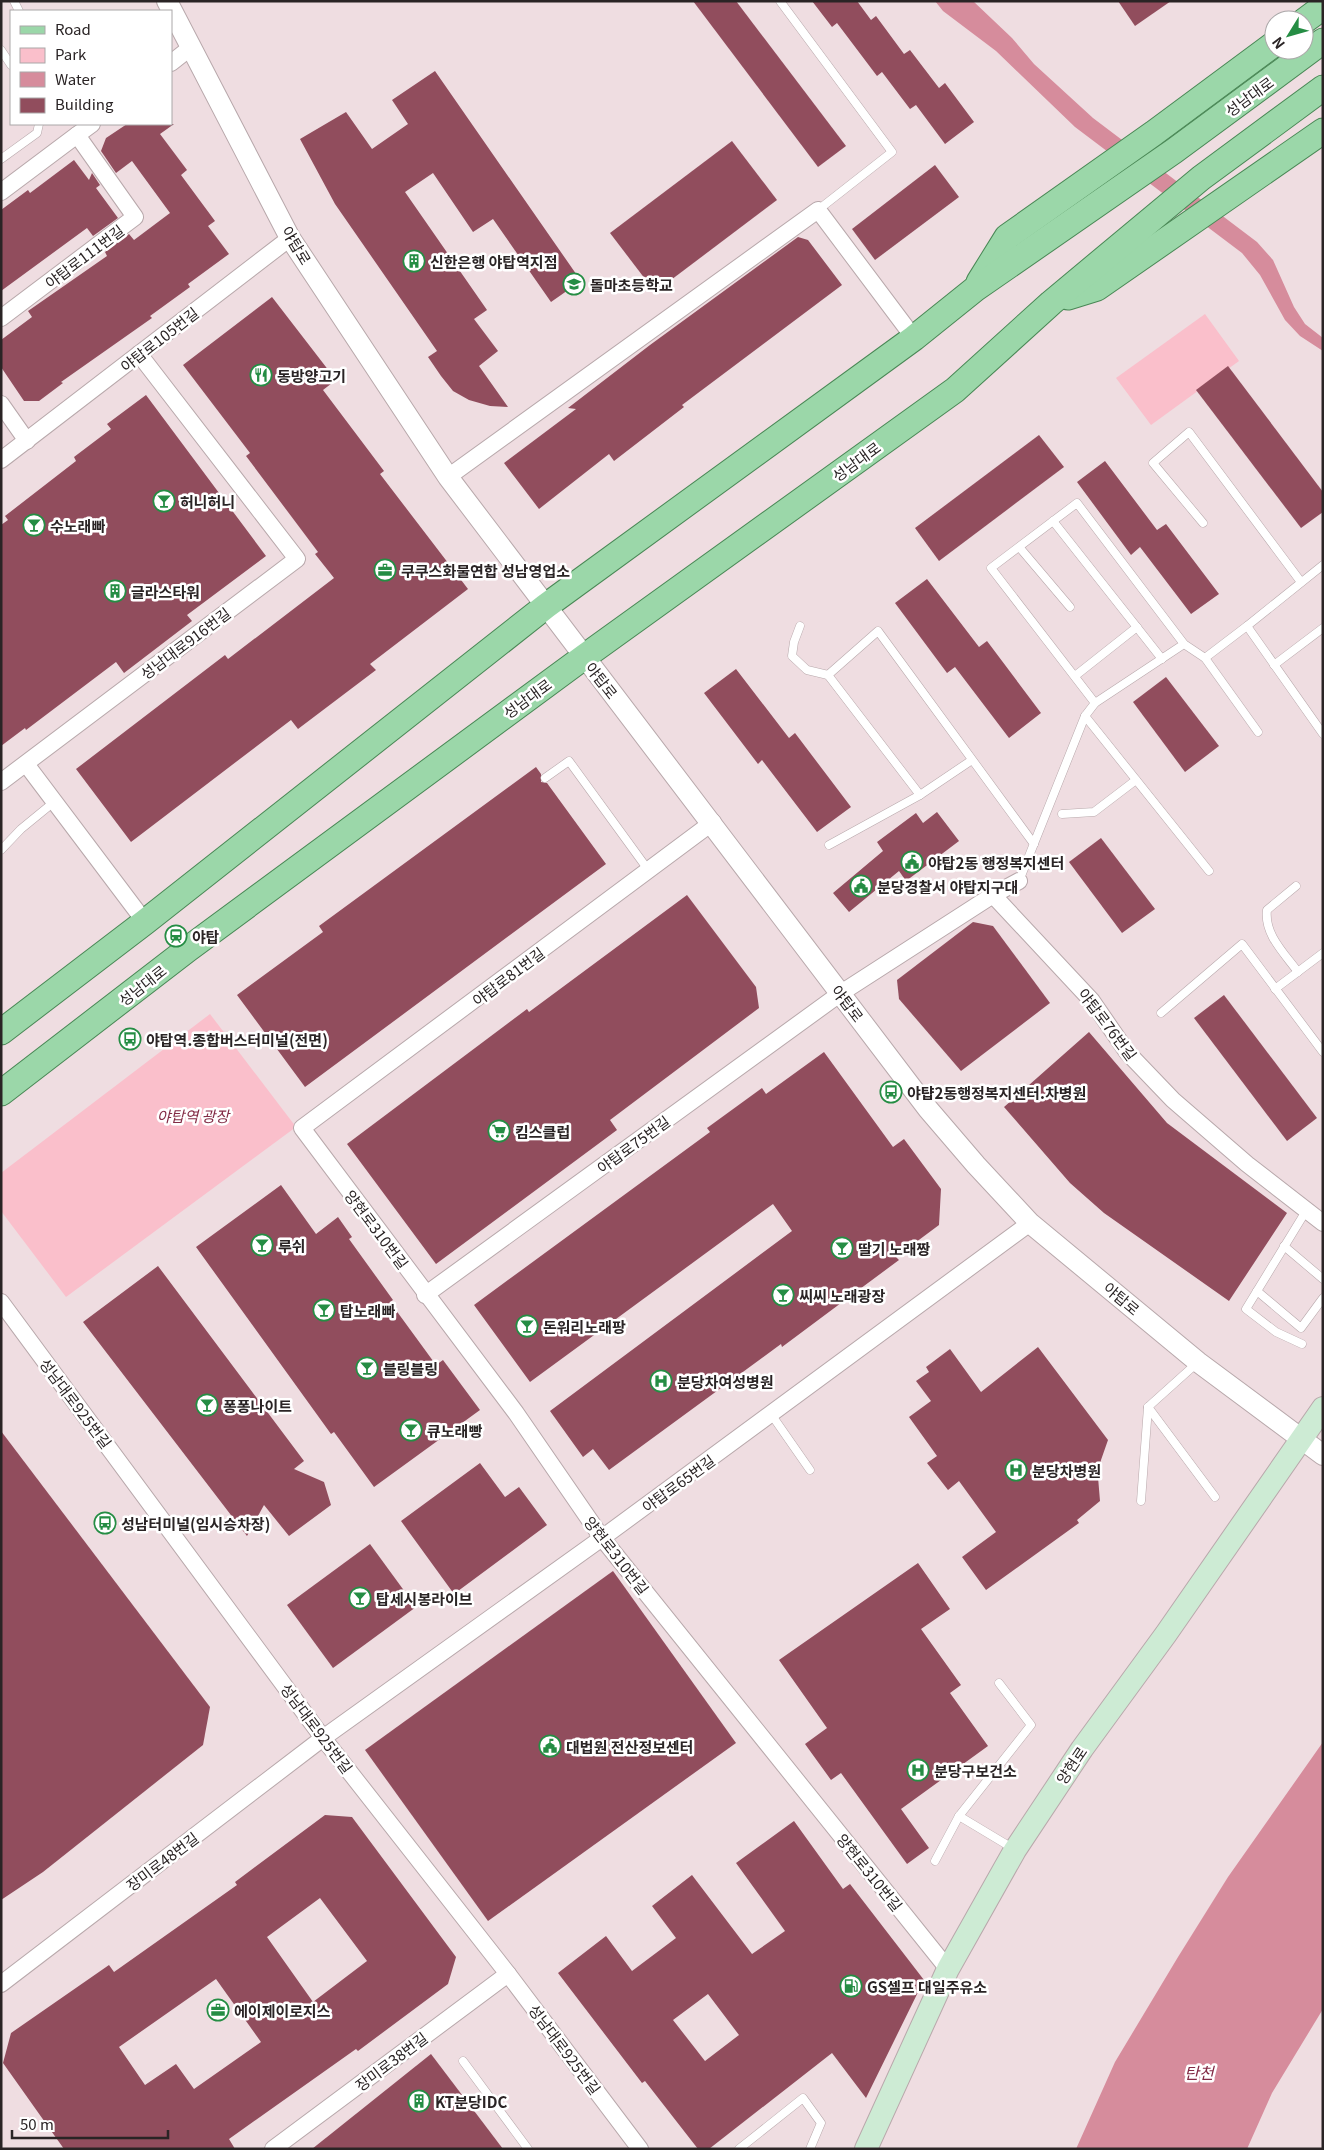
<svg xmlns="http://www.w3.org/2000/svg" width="1324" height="2150" font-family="Georgia,'Noto Sans KR',serif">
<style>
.green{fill:#fabfcb}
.water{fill:#d68c9c}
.building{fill:#914d5d;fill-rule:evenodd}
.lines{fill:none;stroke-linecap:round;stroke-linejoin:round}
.service-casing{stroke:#b8a8ab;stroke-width:9}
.minor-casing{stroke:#b8a8ab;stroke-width:18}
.tertiary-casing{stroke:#b8a8ab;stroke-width:22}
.secondary-casing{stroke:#b8a8ab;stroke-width:24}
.primary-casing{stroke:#498755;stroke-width:27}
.service{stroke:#fff;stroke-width:8}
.minor{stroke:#fff;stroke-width:16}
.tertiary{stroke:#fff;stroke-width:20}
.secondary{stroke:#cdebd4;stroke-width:22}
.primary{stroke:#9bd7a9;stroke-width:25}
.labels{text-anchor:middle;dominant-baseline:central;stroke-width:5;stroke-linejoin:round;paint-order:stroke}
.street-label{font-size:15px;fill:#2a2425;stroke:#fff}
.poi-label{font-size:15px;font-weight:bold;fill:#2a2425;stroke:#fff;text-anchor:start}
.park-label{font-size:15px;font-style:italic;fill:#822b45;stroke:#fff}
.water-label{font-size:16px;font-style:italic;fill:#822a45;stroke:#fff}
</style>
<rect width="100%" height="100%" fill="#efdde1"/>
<g class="green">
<path d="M 1205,314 L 1239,361 L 1151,425 L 1116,378 Z"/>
<path d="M 210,1014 L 296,1127 L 66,1297 L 1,1211 L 1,1173 Z"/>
</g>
<g class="water">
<path d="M 935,1 L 973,1 L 1012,38 L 1034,64 L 1093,118 L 1257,242 L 1273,260 L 1294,307 L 1305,324 L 1323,338 L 1323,351 L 1300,336 L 1285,320 L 1260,275 L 1242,253 L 1075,127 L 996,51 L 943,11 Z"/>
<path d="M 1323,1742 L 1323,2009 L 1272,2093 L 1247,2149 L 1076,2149 L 1115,2062 L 1178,1957 L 1228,1877 Z"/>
</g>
<g class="building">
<path d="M 693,1 L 736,1 L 846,146 L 818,167 Z"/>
<path d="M 812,1 L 857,1 L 871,20 L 876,16 L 904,54 L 910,50 L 939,88 L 945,83 L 974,122 L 945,144 L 916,105 L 910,109 L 882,72 L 877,76 L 837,23 L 832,27 Z"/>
<path d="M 1118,1 L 1171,1 L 1135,26 Z"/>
<path d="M 435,71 L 581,281 L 551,302 L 493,219 L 473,232 L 433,173 L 405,192 L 487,310 L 474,319 L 498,351 L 479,366 L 508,407 L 490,406 L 469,400 L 453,391 L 441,376 L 428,357 L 437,351 L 335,204 L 300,139 L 346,112 L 372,149 L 408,124 L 392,100 Z"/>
<path d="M 127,124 L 174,124 L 160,134 L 187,170 L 181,175 L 215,221 L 208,226 L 229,254 L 188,284 L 190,287 L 150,316 L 152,318 L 61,382 L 63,383 L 39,401 L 24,401 L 1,367 L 1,340 L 32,317 L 28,311 L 107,256 L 105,252 L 129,234 L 134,240 L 170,213 L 132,161 L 116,173 L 101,151 L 106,138 Z"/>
<path d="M 732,141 L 777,200 L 655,292 L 610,233 Z"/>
<path d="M 74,160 L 89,180 L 92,173 L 100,185 L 96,188 L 118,218 L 93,236 L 87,228 L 1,291 L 1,210 L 28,190 L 30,193 Z"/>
<path d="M 935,165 L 959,197 L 875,260 L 852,229 Z"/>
<path d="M 798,237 L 808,240 L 842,285 L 682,405 L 684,407 L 614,461 L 609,454 L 539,509 L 504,463 L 576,409 L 568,408 L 650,345 Z"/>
<path d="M 272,297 L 336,380 L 323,390 L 384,471 L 380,474 L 468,589 L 370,664 L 376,670 L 298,729 L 291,720 L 131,842 L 76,769 L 225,655 L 228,659 L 334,578 L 315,554 L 318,552 L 246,456 L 250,453 L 183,365 Z"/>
<path d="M 1228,366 L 1323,492 L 1323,512 L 1301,528 L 1196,390 Z"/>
<path d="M 146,395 L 266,556 L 187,615 L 192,621 L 124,673 L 116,662 L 26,730 L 25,728 L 1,746 L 1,525 L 8,520 L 5,516 L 76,461 L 74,457 L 111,429 L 107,424 Z"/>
<path d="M 1039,435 L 1064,467 L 939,561 L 915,528 Z"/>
<path d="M 1105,461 L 1157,530 L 1166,524 L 1219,594 L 1191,614 L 1140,547 L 1131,555 L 1077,482 Z"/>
<path d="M 927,579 L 979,647 L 987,641 L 1041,713 L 1009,738 L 955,667 L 947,673 L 895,603 Z"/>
<path d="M 736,669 L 789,738 L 795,733 L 851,807 L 817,832 L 762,760 L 758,764 L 704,693 Z"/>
<path d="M 1166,677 L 1219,746 L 1185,772 L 1133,702 Z"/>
<path d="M 536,767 L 541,774 L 541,782 L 547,783 L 606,864 L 305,1087 L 237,995 L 323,932 L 319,926 Z"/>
<path d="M 937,812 L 959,841 L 906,881 L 899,871 L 849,912 L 833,893 L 883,851 L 877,842 L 916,813 L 923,823 Z"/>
<path d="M 1101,838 L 1155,909 L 1122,933 L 1069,862 Z"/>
<path d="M 687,895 L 756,987 L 759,1008 L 610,1120 L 617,1130 L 436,1264 L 347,1144 L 527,1009 L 529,1012 Z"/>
<path d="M 973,922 L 993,926 L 1050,1003 L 961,1071 L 899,999 L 897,980 Z"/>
<path d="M 1224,995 L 1317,1118 L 1287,1141 L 1194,1018 Z"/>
<path d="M 1089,1032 L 1167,1123 L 1287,1213 L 1229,1301 L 1104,1213 L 1070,1183 L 1004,1107 Z"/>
<path d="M 824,1052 L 893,1147 L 904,1139 L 941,1189 L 939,1225 L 896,1257 L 899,1260 L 837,1306 L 782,1347 L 781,1344 L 609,1470 L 593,1449 L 583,1457 L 550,1411 L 792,1231 L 773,1204 L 530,1382 L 474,1305 L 710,1132 L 707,1128 L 762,1088 L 766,1094 Z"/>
<path d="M 281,1185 L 316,1234 L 338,1217 L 352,1237 L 349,1239 L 393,1300 L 390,1302 L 436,1365 L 443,1360 L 480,1410 L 374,1487 L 334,1432 L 331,1434 L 196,1247 Z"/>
<path d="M 158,1266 L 304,1461 L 294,1469 L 324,1482 L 331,1505 L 289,1536 L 264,1505 L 247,1536 L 83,1322 Z"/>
<path d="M 1038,1347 L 1108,1440 L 1101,1460 L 1098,1477 L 1100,1501 L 1077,1520 L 1079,1523 L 986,1590 L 962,1557 L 996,1532 L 959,1481 L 948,1490 L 927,1463 L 937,1456 L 909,1417 L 931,1401 L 916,1381 L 929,1372 L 926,1367 L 950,1349 L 981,1392 Z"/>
<path d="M 1,1431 L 210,1707 L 203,1745 L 43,1872 L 1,1900 Z"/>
<path d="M 480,1463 L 505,1497 L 519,1487 L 547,1525 L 454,1594 L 401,1521 Z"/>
<path d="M 370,1544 L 416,1607 L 333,1668 L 287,1605 Z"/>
<path d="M 918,1563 L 950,1609 L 921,1629 L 961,1685 L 950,1693 L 988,1746 L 901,1809 L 929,1848 L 907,1864 L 841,1773 L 831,1780 L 805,1744 L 827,1728 L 779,1660 Z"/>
<path d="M 613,1571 L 736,1743 L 488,1921 L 365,1750 Z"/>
<path d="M 325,1815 L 352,1817 L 456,1957 L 448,1984 L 358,2051 L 356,2049 L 229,2139 L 235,2149 L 64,2149 L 3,2063 L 11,2033 L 109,1965 L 114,1972 L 237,1885 L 235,1882 ZM 320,1898 L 367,1961 L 313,2002 L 267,1937 ZM 216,1979 L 261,2042 L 194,2089 L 176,2064 L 145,2085 L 119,2047 Z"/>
<path d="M 794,1821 L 843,1889 L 850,1884 L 924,1980 L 866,2098 L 832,2053 L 709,2149 L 698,2149 L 645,2081 L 642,2083 L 558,1973 L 606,1936 L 632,1971 L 676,1938 L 652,1906 L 692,1875 L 752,1954 L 785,1931 L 736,1863 ZM 708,1994 L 739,2035 L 705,2061 L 673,2020 Z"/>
<path d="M 431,2054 L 503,2149 L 312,2149 Z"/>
</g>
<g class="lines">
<g class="service-casing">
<g id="service">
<path d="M 14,1 L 19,11"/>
<path d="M 780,1 L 892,152 L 818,210"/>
<path d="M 1,50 L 11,65"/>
<path d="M 1,159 L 37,133 L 39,124"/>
<path d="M 1053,521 L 1162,659"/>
<path d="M 1203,523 L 1153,463 L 1189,432 L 1301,582"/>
<path d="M 1020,548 L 1070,607"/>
<path d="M 800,626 L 794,642 L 792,656 L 807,670 L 828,675"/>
<path d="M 1247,626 L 1323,565"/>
<path d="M 1184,644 L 1095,703 L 991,568 L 1077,503 L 1184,644 L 1205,658 L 1247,626 L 1323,734"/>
<path d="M 1205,658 L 1258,732"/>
<path d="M 1274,665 L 1323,628"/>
<path d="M 1075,676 L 1137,627"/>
<path d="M 1095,703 L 1085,716 L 1209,871"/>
<path d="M 972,760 L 920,795 L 828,675 L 878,631 L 1034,844"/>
<path d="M 545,778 L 569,761 L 649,871"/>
<path d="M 1062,814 L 1094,812 L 1136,780"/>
<path d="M 829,845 L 920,795"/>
<path d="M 1,850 L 21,829 L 54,802"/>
<path d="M 1019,881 L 1085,716"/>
<path d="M 1296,886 L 1267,910 C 1264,934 1284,953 1298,972"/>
<path d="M 1275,989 L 1323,953"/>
<path d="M 1161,1013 L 1242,944 L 1323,1052"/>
<path d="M 1284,1246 L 1323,1279"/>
<path d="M 1257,1291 L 1301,1328 L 1323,1298"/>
<path d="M 1302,1344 L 1276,1332 L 1246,1309 L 1306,1211"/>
<path d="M 1197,1363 L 1148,1407 L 1215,1497"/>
<path d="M 771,1414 L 810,1470"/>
<path d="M 1141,1501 L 1148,1407"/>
<path d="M 999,1683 L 1031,1725 L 959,1816 L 1014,1849"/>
<path d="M 935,1861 L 959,1816"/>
<path d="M 463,2061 L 528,2149"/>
<path d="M 739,2149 L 803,2098 L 821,2123 L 810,2149"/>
</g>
</g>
<g class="minor-casing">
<g id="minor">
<path d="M 171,63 L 190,48"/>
<path d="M 1,192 L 77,135"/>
<path d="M 1,318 L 135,217 L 77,135 L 92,124"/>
<path d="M 1,404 L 27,441"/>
<path d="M 1,460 L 290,238"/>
<path d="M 448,477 L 818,210 L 914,338"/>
<path d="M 26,764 L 145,922"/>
<path d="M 1,782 L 297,559 L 139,354"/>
<path d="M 713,822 L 302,1128 L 516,1413 L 602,1538 L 948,1969"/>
<path d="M 993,895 L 1092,1001 L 1127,1052 L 1173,1100 L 1247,1164 L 1323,1223"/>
<path d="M 425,1295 L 841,993 L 993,895 L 1019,881"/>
<path d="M 1,1302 L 323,1738 L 508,1974 L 640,2149"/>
<path d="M 1,1984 L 323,1738 L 602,1538 L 1030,1223"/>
<path d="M 273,2149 L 508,1974"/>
</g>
</g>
<g class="tertiary-casing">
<path id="tertiary" d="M 167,1 L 290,238 L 448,477 L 928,1109 L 976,1165 L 1030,1223 L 1198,1362 L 1323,1455"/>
</g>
<g class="secondary-casing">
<path id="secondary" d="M 866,2149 L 948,1969 L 1015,1850 L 1082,1749 L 1166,1634 L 1323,1408"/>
</g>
<g class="primary-casing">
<g id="primary">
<path d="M 1304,21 L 1323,7"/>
<path d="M 979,282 L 1007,237 L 1154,133 L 1274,44"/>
<path d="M 1068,297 L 1097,288 L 1323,131"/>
<path d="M 1,1032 L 145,922 L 546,606 L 914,338 L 975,289 L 1174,151 L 1323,41"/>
<path d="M 1,1093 L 188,949 L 584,657 L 955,390 L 1051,303 L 1201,178 L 1323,88"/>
</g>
</g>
<use href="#service" class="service"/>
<use href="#minor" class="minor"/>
<use href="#tertiary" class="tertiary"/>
<use href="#secondary" class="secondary"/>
<use href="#primary" class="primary"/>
</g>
<defs>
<g id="building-ring" transform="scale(1.125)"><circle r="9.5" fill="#fff" stroke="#258d44" stroke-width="1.5"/><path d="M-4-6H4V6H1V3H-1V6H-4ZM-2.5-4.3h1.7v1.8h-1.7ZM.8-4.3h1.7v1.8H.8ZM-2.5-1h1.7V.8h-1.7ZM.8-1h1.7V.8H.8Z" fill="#258d44"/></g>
<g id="school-ring" transform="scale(1.125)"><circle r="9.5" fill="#fff" stroke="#258d44" stroke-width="1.5"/><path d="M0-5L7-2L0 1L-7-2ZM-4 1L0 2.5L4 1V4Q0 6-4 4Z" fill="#258d44"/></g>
<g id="restaurant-ring" transform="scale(1.125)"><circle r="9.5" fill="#fff" stroke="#258d44" stroke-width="1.5"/><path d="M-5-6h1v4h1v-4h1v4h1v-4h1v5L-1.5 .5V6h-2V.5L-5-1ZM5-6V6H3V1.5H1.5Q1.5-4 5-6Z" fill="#258d44"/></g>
<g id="bar-ring" transform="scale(1.125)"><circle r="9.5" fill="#fff" stroke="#258d44" stroke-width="1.5"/><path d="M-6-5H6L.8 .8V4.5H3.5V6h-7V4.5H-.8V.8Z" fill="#258d44"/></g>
<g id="office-ring" transform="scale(1.125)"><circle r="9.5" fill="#fff" stroke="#258d44" stroke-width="1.5"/><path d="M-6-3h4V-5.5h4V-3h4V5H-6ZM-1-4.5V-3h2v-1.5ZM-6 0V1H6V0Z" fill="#258d44"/></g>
<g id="civic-ring" transform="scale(1.125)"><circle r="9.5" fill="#fff" stroke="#258d44" stroke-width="1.5"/><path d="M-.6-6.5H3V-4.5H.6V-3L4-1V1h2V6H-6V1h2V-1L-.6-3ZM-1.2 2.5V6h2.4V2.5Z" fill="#258d44"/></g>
<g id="station-ring" transform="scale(1.125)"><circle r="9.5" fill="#fff" stroke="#258d44" stroke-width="1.5"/><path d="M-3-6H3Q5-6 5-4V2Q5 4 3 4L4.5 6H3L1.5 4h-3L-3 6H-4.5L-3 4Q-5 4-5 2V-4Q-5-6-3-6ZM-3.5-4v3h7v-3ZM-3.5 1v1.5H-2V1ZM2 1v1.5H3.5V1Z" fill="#258d44"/></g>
<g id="bus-ring" transform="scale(1.125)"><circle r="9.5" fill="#fff" stroke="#258d44" stroke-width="1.5"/><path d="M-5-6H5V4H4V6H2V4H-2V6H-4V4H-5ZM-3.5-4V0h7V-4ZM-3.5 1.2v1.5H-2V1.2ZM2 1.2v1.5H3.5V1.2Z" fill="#258d44"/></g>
<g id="supermarket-ring" transform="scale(1.125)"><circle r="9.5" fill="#fff" stroke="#258d44" stroke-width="1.5"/><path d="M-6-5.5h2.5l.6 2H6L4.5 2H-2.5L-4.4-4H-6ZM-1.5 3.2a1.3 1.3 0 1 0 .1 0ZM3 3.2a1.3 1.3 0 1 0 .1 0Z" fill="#258d44"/></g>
<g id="hospital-ring" transform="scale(1.125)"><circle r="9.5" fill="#fff" stroke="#258d44" stroke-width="1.5"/><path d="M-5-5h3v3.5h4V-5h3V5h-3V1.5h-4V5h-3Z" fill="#258d44"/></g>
<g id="fuel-ring" transform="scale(1.125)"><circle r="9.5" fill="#fff" stroke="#258d44" stroke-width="1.5"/><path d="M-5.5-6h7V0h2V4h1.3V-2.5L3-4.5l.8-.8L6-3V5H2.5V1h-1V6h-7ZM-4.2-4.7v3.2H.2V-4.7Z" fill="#258d44"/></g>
</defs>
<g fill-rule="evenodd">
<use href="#building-ring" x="414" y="261"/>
<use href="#school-ring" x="574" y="284"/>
<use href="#restaurant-ring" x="261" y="375"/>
<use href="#bar-ring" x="164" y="501"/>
<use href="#bar-ring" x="34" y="525"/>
<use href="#office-ring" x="385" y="570"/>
<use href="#building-ring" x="115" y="591"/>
<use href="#civic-ring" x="912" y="862"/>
<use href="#civic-ring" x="861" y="886"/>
<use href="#station-ring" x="176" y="936"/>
<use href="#bus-ring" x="130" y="1039"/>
<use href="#bus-ring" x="891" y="1092"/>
<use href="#supermarket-ring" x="499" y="1131"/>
<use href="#bar-ring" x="262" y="1245"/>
<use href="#bar-ring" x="842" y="1248"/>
<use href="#bar-ring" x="783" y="1295"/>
<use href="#bar-ring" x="324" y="1310"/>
<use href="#bar-ring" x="527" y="1326"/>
<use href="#bar-ring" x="367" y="1368"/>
<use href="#hospital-ring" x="661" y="1381"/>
<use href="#bar-ring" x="207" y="1405"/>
<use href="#bar-ring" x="411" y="1430"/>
<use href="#hospital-ring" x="1016" y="1470"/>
<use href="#bus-ring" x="105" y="1523"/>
<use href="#bar-ring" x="360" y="1598"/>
<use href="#civic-ring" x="550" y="1746"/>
<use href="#hospital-ring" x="918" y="1770"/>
<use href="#fuel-ring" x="851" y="1986"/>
<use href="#office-ring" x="218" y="2010"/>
<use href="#building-ring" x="419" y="2101"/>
</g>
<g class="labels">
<g class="street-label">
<text transform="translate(1249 96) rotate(-36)">성남대로</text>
<text transform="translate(297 245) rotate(59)">야탑로</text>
<text transform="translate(84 256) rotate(-37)">야탑로111번길</text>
<text transform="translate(159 339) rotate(-38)">야탑로105번길</text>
<text transform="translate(856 461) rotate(-36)">성남대로</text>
<text transform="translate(185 643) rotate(-37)">성남대로916번길</text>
<text transform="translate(602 680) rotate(52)">야탑로</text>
<text transform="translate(527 698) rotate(-36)">성남대로</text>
<text transform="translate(508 976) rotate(-37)">야탑로81번길</text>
<text transform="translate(142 985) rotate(-38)">성남대로</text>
<text transform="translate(848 1003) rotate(53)">야탑로</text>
<text transform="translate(1108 1024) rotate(53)">야탑로76번길</text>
<text transform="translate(633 1144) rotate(-36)">야탑로75번길</text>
<text transform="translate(377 1229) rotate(53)">양현로310번길</text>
<text transform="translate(1122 1298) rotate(40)">야탑로</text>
<text transform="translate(76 1403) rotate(53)">성남대로925번길</text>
<text transform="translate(678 1483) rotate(-36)">야탑로65번길</text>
<text transform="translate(617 1555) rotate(52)">양현로310번길</text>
<text transform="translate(317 1728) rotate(53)">성남대로925번길</text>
<text transform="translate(1071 1765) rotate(-56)">양현로</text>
<text transform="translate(162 1861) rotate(-37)">장미로48번길</text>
<text transform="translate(870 1872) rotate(51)">양현로310번길</text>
<text transform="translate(565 2049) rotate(53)">성남대로925번길</text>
<text transform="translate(391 2061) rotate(-37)">장미로38번길</text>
</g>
<g class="poi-label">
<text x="430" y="261">신한은행 야탑역지점</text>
<text x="590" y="284">돌마초등학교</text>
<text x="277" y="375">동방양고기</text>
<text x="180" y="501">허니허니</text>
<text x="50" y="525">수노래빠</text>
<text x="401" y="570">쿠쿠스화물연합 성남영업소</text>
<text x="131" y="591">글라스타워</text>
<text x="928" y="862">야탑2동 행정복지센터</text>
<text x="877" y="886">분당경찰서 야탑지구대</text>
<text x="192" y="936">야탑</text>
<text x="146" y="1039">야탑역.종합버스터미널(전면)</text>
<text x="907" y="1092">야턉2동행정복지센터.차병원</text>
<text x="515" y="1131">킴스클럽</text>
<text x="278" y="1245">루쉬</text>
<text x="858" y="1248">딸기 노래짱</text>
<text x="799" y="1295">씨씨 노래광장</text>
<text x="340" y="1310">탑노래빠</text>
<text x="543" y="1326">돈워리노래팡</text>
<text x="383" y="1368">블링블링</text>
<text x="677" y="1381">분당차여성병원</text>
<text x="223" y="1405">퐁퐁나이트</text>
<text x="427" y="1430">큐노래빵</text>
<text x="1032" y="1470">분당차병원</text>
<text x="121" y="1523">성남터미널(임시승차장)</text>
<text x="376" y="1598">탑세시봉라이브</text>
<text x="566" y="1746">대법원 전산정보센터</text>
<text x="934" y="1770">분당구보건소</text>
<text x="867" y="1986">GS셀프 대일주유소</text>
<text x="234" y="2010">에이제이로지스</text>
<text x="435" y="2101">KT분당IDC</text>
</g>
<g class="park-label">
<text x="193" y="1115">야탑역 광장</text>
</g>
<g class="water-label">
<text x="1199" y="2072">탄천</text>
</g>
</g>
<rect width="1324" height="2150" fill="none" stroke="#2a2425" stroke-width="5"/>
<rect x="10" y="10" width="162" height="115" fill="#ffffff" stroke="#aaa7a8"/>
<rect x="20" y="26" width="25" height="8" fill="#9bd7a9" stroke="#aaa7a8"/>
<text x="55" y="35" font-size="15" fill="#2a2425">Road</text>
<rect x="20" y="48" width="25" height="15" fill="#fabfcb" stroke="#aaa7a8"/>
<text x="55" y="60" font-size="15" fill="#2a2425">Park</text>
<rect x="20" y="72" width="25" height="15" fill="#d68c9c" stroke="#aaa7a8"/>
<text x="55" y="85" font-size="15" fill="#2a2425">Water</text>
<rect x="20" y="98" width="25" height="15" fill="#914d5d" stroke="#aaa7a8"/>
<text x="55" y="110" font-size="15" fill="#2a2425">Building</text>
<g transform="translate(1289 35) rotate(233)"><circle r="24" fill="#ffffff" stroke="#aaa7a8"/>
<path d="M0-4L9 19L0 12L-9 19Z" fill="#258d44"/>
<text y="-8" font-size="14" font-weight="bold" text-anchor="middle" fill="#2a2425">N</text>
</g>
<path d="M12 2130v8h156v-8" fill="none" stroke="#2a2425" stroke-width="2.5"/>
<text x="20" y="2130" font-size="15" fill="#2a2425" stroke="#ffffff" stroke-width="4" paint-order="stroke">50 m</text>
</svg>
